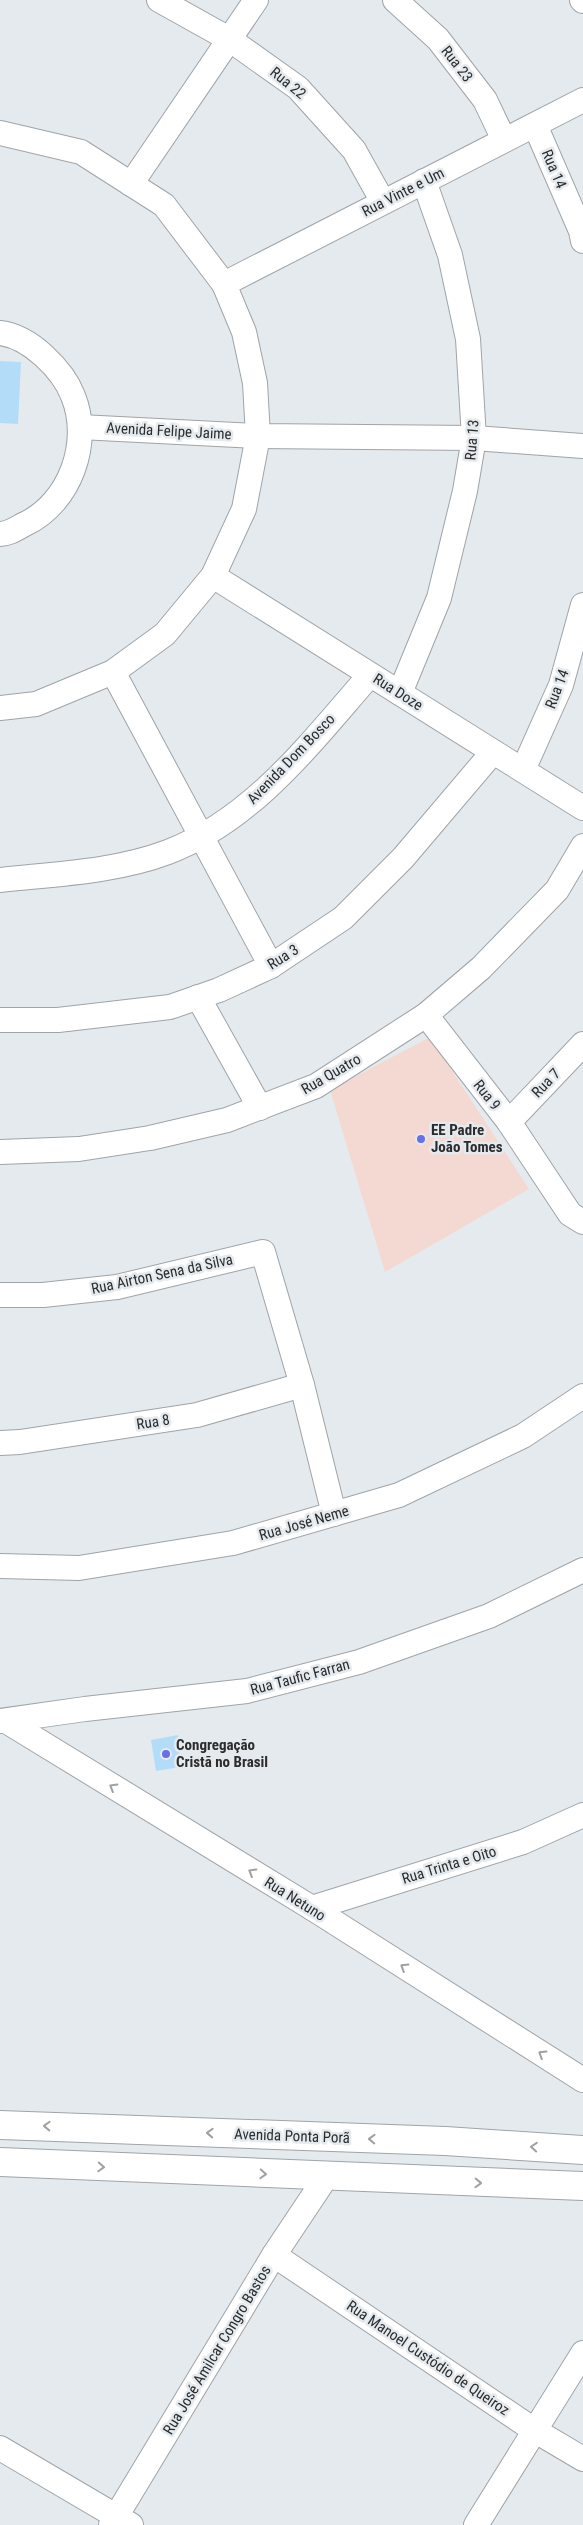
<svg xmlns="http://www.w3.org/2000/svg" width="583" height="2525" font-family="'Roboto Condensed',sans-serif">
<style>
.education{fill:#f3d9d2}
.building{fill:#b3dcf9}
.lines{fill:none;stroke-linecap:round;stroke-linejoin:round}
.minor-casing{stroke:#9fa4a8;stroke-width:26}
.major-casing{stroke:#9fa4a8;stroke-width:30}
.minor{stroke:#fff;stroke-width:24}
.major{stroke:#fff;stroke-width:28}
.oneway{stroke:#9fa0a1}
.poi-dot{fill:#6670e9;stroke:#e5eaee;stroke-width:2}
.labels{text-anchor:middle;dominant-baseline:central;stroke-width:5;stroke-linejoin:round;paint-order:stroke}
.street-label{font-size:15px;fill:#2a2c2e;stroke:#e5eaee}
.poi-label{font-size:15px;font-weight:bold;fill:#2a2c2e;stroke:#e5eaee;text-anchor:start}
</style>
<rect width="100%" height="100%" fill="#e5eaee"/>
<path class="education" d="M 430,1037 L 529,1189 L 385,1272 L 330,1090 Z"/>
<g class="building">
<path d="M 0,361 L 21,362 L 18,424 L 0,423 Z"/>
<path d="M 178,1735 L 180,1767 L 156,1771 L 151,1740 Z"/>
</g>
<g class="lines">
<g class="minor-casing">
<g id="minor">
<path d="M 159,0 L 229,39 L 298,88 L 354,150 L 383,202"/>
<path d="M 395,0 L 438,39 L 485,100 L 504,140"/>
<path d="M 582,0 L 583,1"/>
<path d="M 535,125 L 581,231 L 583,241"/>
<path d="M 0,133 L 81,152 L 164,205 L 224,284 L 244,332 L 255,383 L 258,436 L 244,509 L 213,576 L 165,634 L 113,672 L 36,704 L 0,708"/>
<path d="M 131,184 L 256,0"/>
<path d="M 224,284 L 583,100"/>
<path d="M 0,333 C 16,335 32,345 44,356 C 56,367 67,380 73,396 C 92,442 70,503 25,524 C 17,528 9,534 0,534"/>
<path d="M 80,427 L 258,436 L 474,438 L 583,446"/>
<path d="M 213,576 L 583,808"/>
<path d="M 113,672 L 271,966"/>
<path d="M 400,693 L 439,598 L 465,491 L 474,438 L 468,339 L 450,255 L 424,181"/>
<path d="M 523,770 L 561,685 L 583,605"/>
<path d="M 0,880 C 55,874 115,872 168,852 C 254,819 311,742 370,675"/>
<path d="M 198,997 L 260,1108"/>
<path d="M 426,1015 L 509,1122 L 570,1214 L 583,1222"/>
<path d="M 0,1020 L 58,1020 L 170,1007 L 219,990 L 271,966 L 343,918 L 403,858 L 493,752"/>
<path d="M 509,1122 L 583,1044"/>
<path d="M 0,1152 L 79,1149 L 150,1138 L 227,1120 L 316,1086 L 426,1015 L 481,968 L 557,890 L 583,846"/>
<path d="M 0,1295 L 43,1295 L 117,1287 L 263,1252 L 302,1385 L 334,1514"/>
<path d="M 0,1443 L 20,1442 L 197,1415 L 302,1385"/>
<path d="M 0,1566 L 79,1568 L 233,1543 L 399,1495 L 523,1436 L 583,1396"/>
<path d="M 0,1721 L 85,1709 L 247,1691 L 359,1662 L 489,1616 L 583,1570"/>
<path d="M 6,1721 L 312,1908 L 583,2080"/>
<path d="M 312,1908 L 523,1842 L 583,1815"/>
<path d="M 274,2255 L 534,2430 L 583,2459"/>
<path d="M 0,2448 L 131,2525"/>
<path d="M 111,2525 L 274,2255 L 326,2177"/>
<path d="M 476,2525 L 583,2353"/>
</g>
</g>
<g class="major-casing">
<g id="major">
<path d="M 0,2125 L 445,2141 L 583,2150"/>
<path d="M 0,2162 L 583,2186"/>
</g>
</g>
<use href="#minor" class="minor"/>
<use href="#major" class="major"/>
</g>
<defs><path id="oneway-chevron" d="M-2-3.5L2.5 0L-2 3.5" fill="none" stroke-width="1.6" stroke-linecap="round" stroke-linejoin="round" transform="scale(1.25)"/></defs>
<g class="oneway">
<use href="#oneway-chevron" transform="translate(113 1787) rotate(-149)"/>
<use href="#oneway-chevron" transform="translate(252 1872) rotate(-149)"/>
<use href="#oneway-chevron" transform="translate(404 1967) rotate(-148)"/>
<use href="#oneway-chevron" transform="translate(542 2054) rotate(-148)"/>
<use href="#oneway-chevron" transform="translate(47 2126) rotate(-178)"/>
<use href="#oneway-chevron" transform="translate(210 2133) rotate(-178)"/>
<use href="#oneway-chevron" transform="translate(372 2139) rotate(-178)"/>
<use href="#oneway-chevron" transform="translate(534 2147) rotate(-176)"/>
<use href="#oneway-chevron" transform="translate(101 2167) rotate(3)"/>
<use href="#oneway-chevron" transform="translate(263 2174) rotate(3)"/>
<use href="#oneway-chevron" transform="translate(478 2183) rotate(2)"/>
</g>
<g class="poi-dot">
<circle cx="421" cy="1139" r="5"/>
<circle cx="166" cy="1754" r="5"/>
</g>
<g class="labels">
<g class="street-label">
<text transform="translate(457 64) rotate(52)">Rua 23</text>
<text transform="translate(288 83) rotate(39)">Rua 22</text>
<text transform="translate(554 169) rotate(67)">Rua 14</text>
<text transform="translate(403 192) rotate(-27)">Rua Vinte e Um</text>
<text transform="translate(169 431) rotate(3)">Avenida Felipe Jaime</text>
<text transform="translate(472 440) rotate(-85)">Rua 13</text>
<text transform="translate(557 689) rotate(-69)">Rua 14</text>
<text transform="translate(398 692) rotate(32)">Rua Doze</text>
<text transform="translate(291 759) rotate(-46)">Avenida Dom Bosco</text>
<text transform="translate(283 957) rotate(-32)">Rua 3</text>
<text transform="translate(331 1074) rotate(-30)">Rua Quatro</text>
<text transform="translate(546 1083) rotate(-46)">Rua 7</text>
<text transform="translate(487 1095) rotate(52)">Rua 9</text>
<text transform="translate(162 1274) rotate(-12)">Rua Airton Sena da Silva</text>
<text transform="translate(153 1422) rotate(-9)">Rua 8</text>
<text transform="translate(304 1523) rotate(-16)">Rua José Neme</text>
<text transform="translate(300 1677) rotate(-15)">Rua Taufic Farran</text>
<text transform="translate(449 1865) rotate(-17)">Rua Trinta e Oito</text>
<text transform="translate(295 1899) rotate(32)">Rua Netuno</text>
<text transform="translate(292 2136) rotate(2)">Avenida Ponta Porã</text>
<text transform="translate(217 2350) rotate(-59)">Rua José Amilcar Congro Bastos</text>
<text transform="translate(428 2358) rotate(34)">Rua Manoel Custódio de Queiroz</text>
</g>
<g class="poi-label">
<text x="431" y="1130">EE Padre<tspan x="431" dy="17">João Tomes</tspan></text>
<text x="176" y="1745">Congregação<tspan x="176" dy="17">Cristã no Brasil</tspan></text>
</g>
</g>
</svg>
